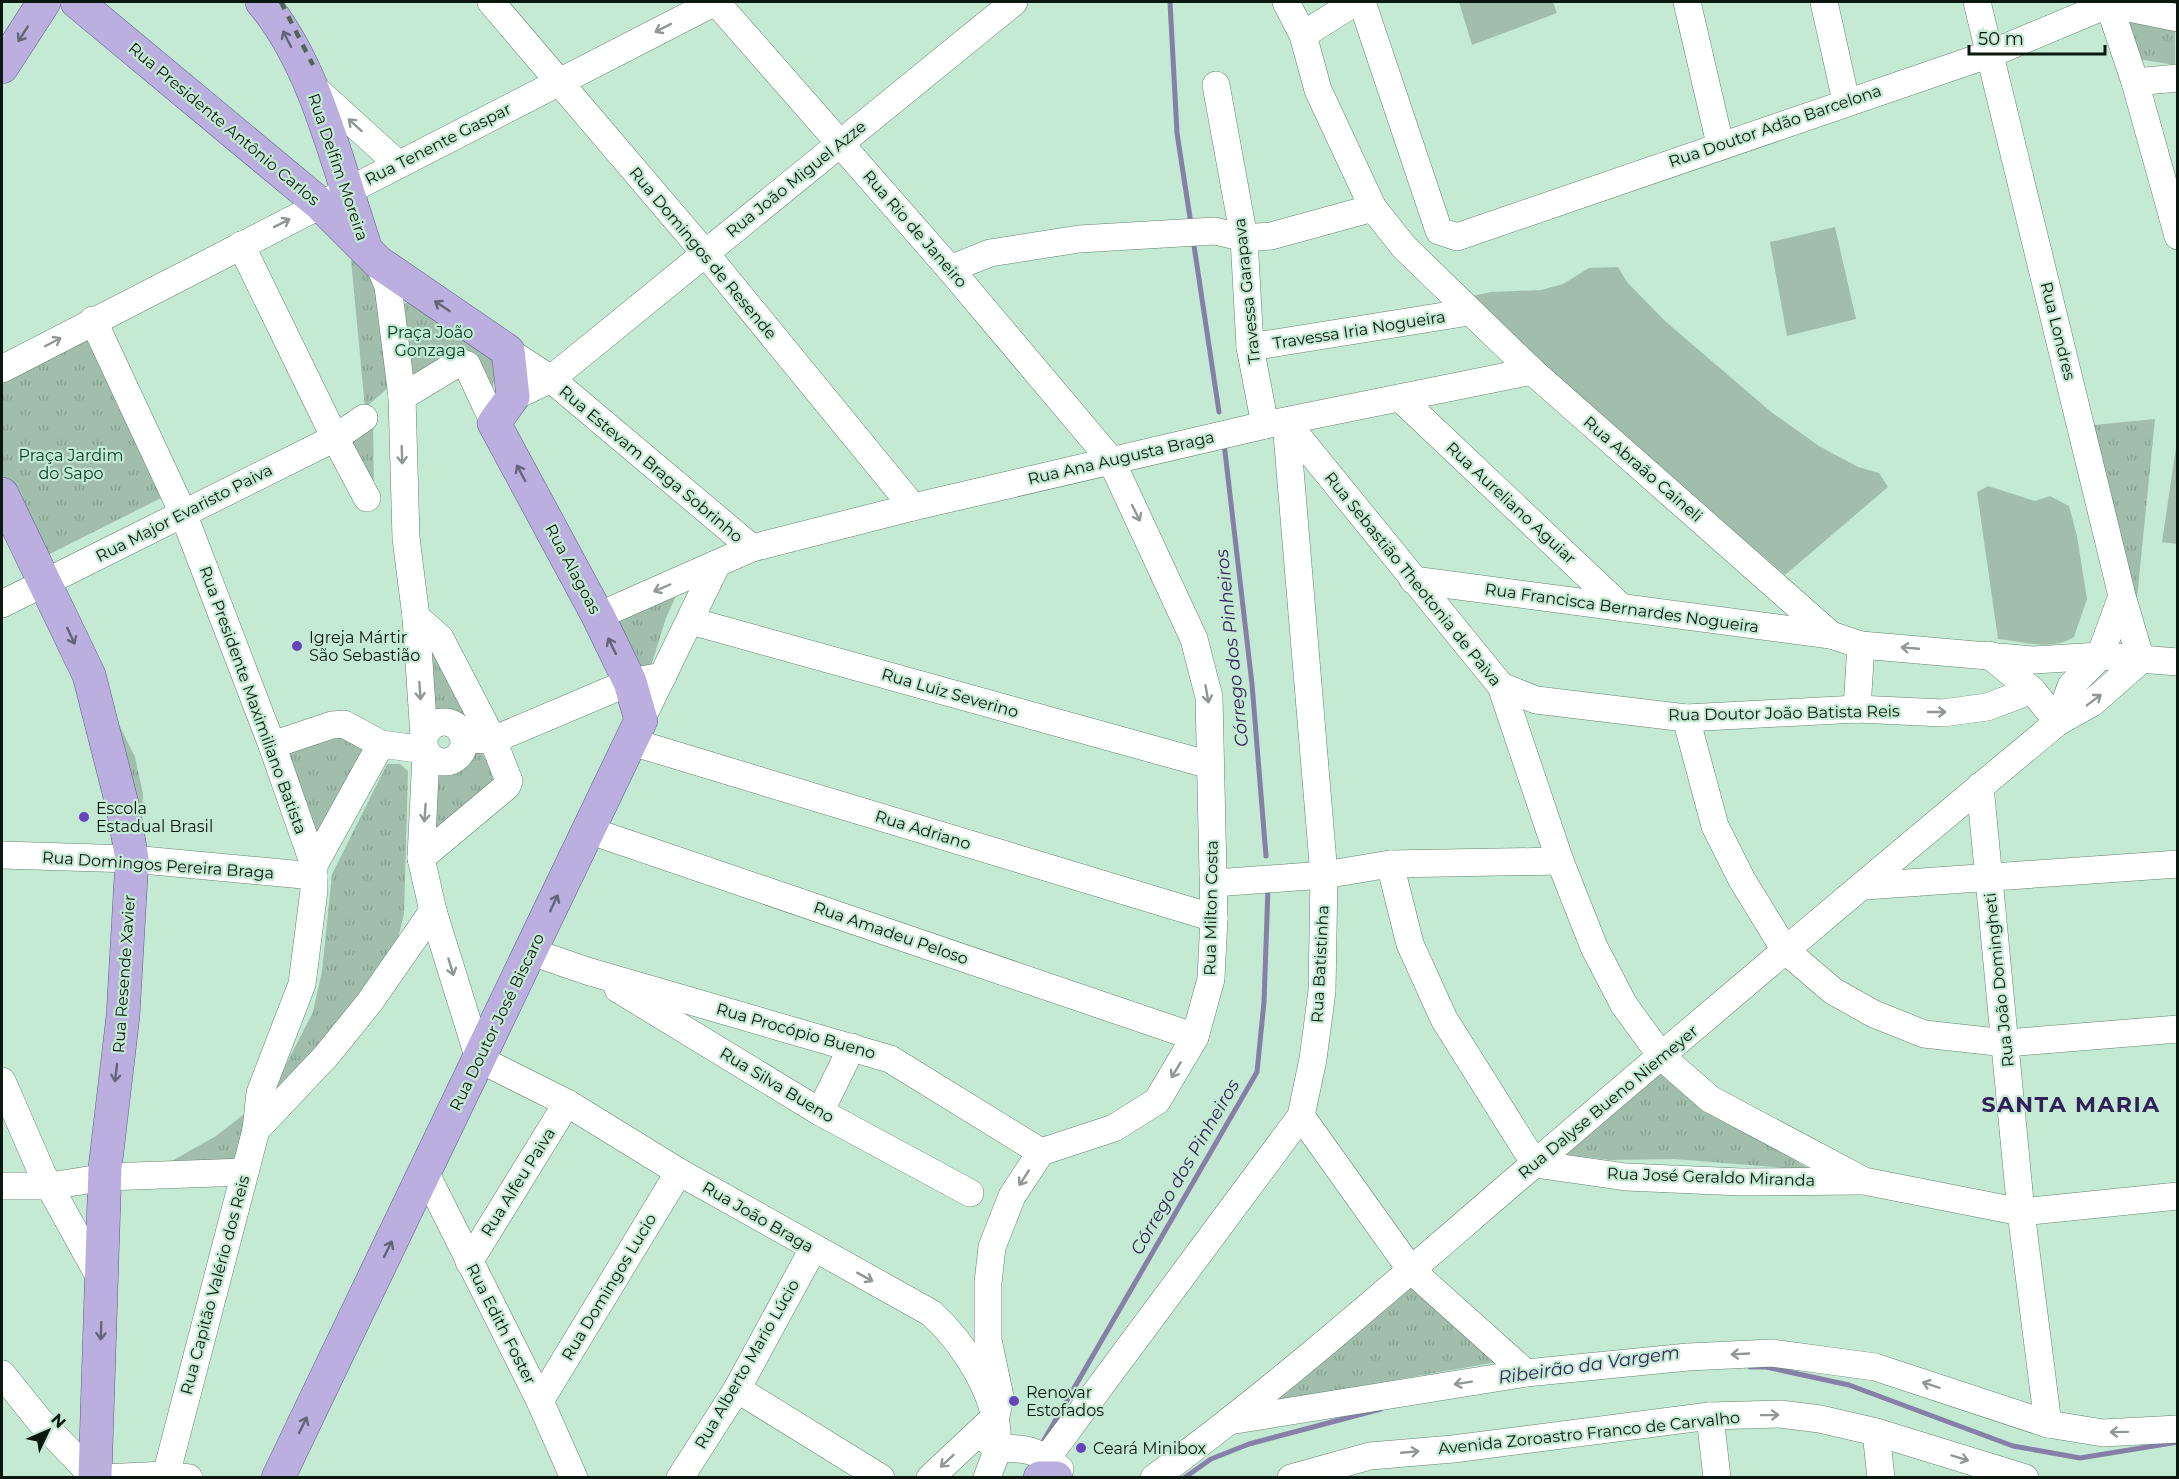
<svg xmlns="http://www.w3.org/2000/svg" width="2179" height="1479" font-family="Montserrat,sans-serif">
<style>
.green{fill:#a1beac}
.park{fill:url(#park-tufts)}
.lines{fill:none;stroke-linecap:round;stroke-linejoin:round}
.stream{stroke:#867fa8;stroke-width:5}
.minor-casing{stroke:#61836e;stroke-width:28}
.major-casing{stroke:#60588a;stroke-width:34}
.minor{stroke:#fff;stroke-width:27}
.major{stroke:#bbafe0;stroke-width:33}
.rail{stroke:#506659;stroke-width:4.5;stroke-dasharray:8 8;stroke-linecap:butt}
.oneway{stroke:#919793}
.oneway2{stroke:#636478}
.poi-dot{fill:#6943bc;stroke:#c5ead3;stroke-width:2}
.labels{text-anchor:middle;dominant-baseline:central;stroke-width:4.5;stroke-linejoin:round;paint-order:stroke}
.street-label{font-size:16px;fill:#0b1810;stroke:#c5ead3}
.park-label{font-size:16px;fill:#084228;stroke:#c5ead3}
.poi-label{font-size:16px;fill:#0b1810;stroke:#c5ead3;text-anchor:start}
.water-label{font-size:18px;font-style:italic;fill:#35265b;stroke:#c5ead3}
.district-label{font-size:22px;font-weight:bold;letter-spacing:1.5px;fill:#31205a;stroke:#c5ead3}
</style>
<defs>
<pattern id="park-tufts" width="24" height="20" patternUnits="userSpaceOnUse" patternTransform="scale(1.5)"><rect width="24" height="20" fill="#a1beac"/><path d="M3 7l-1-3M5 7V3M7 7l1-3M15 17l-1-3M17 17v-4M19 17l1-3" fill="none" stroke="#89a393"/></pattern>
</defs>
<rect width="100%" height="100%" fill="#c5ead3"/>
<g class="green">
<path d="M 1459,2 L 1553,2 L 1557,13 L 1472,45 Z"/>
<path d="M 1835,227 L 1856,319 L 1787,336 L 1770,242 Z"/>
<path d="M 1618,267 L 1627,282 L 1665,321 L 1770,411 L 1819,446 L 1858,467 L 1879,473 L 1888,487 L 1785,575 L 1463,298 L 1491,292 L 1541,290 L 1563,284 L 1589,268 Z"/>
<path d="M 2177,441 L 2178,544 L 2177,544 L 2162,542 Z"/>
<path d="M 1988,486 L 2035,501 L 2050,496 L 2069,506 L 2077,536 L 2087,599 L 2074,637 C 2049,652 2025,641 1998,639 L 1977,492 Z"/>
</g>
<g class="park">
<path d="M 2115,9 L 2175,24 L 2175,65 L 2131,58 Z"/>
<path d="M 351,260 L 373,274 L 390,386 L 365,408 Z"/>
<path d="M 417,301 L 498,357 L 491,396 L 465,349 L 409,383 L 401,304 Z"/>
<path d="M 89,335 L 161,498 L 40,559 L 2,486 L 2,379 Z"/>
<path d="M 2155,419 L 2136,608 L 2074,427 Z"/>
<path d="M 373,420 L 374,500 L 339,437 Z"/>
<path d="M 682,583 L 666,618 L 651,666 L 635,672 L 611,626 Z"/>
<path d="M 420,629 L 456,690 L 477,745 L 449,738 L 436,725 Z"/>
<path d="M 88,662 L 135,757 L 143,794 L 141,851 Z"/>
<path d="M 334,729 L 375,747 L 315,854 L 277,748 Z"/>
<path d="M 481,752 L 503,786 L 419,847 L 438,769 L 452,757 Z"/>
<path d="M 387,764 L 400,764 L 408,771 L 404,914 L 396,947 L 273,1105 L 278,1080 L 313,1012 L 322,971 L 332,874 Z"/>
<path d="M 1658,1067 L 1810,1170 L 1674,1159 L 1611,1160 L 1559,1154 Z"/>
<path d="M 248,1111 L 246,1148 L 231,1160 L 170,1162 L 216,1136 Z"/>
<path d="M 1410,1281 L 1503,1361 L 1257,1404 Z"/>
</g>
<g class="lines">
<g class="stream">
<path d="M 1170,2 L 1177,133 L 1191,224"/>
<path d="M 1193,239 L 1219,412"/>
<path d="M 1224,443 L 1252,684 L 1266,856"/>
<path d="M 1750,1367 L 1766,1367 L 1849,1385 L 2013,1446 L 2080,1458 L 2178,1442"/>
<path d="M 1044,1440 L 1257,1072 L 1264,1002 L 1268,888"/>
<path d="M 1184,1478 L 1211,1459 L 1249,1444 L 1381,1409"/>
</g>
<g class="minor-casing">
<g id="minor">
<path d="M 491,2 L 705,253 L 913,507"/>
<path d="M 716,2 L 950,269 L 1111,460 L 1194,639 L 1209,697 L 1214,918 L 1211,979 L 1195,1037 L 1157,1101 L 1114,1128 L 1041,1152 L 1012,1196 L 992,1247 L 988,1283 L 988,1340 L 1000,1397 L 996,1416 L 930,1478"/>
<path d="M 1286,2 L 1303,35 L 1318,90 L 1373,208 L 1404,247 L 1532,371 L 1831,635 L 1861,645 L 2034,660 L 2100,656 L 2178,662"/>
<path d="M 1362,2 L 1439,231 L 1457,237 L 1990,54 L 2109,4 L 2178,18"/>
<path d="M 1687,2 L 1720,144"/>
<path d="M 1824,2 L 1846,101"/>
<path d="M 1977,2 L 2122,596 L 2141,660 L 2092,703 L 2058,722 L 2071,686 L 2100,656 L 2122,596"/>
<path d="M 2108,2 L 2135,82 L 2178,236"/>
<path d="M 1303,35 L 1355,2"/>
<path d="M 2135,82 L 2178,78"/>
<path d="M 310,84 L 398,164"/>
<path d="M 1216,85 L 1244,238 L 1250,347 L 1265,425"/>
<path d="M 241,245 L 335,438 L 367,498"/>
<path d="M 378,262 L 388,286 L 402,397 L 406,538 L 416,617 L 424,737"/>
<path d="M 950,269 L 990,253 L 1079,239 L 1215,231 L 1244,238 L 1271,236 L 1373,208"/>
<path d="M 93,320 L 183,513 L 272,745 L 314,865 L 314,890 L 302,984 L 260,1093 L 256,1130 L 166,1475"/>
<path d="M 1250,347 L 1469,312"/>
<path d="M 508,351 L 551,379 L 752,548"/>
<path d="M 2,369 L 715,2"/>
<path d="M 402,397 L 460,362 L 467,365 L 494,423"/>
<path d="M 513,397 L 551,379 L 1014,2"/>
<path d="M 1400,398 L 1622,608"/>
<path d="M 1286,422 L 1501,686 L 1560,861 L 1594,947 L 1624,1005 L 1662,1057 L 1710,1099 L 1864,1181 L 2021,1212 L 2178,1196"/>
<path d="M 1413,580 L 1831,635"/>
<path d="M 2,604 L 335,438 L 364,418"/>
<path d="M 598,616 L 752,548 L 913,507 L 1265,425 L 1532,371"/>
<path d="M 416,617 L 440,638 L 493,740 L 509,781 L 507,786 L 421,858"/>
<path d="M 691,621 L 1210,765"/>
<path d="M 1501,686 L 1536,700 L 1686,718 L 1857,709 L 1943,713 L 1987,707 L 2032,690"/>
<path d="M 1857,709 L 1861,645"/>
<path d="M 1686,718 L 1715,826 L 1742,880 L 1785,950 L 1833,991 L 1874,1014 L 1924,1034 L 2006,1043 L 2178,1029"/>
<path d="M 641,720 L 716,566"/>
<circle cx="444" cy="742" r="20"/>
<path d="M 464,739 L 493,740 L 630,682 L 663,676"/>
<path d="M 632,742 L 1214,918"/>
<path d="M 272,745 L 332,725 L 344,724 L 381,744 L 425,750"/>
<path d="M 426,754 L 421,858 L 433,911 L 479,1059 L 567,1103 L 679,1172 L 931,1313 C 965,1344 1001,1399 997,1447 C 996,1457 990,1468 987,1478"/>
<path d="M 1980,786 L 2021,1212 L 2048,1424"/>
<path d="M 588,830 L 1195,1037"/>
<path d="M 2,855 L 132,859 L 314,876"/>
<path d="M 1390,864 L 1410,944 L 1444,1019 L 1535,1164 L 1626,1177 L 1741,1182 L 1860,1181"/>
<path d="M 314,865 L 381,744"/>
<path d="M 1215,883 L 1324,875 L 1390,864 L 1560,861"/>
<path d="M 1865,886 L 2178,864"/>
<path d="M 532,952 L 587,971 L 890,1059 L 1041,1152"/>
<path d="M 618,989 L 820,1112 L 970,1193"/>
<path d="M 2,1081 L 42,1173 L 102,1281"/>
<path d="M 820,1112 L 852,1047"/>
<path d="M 1301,1116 L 1411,1270 L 1526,1373"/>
<path d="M 256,1130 L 326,1056 L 369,1003 L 433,911"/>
<path d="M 425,1172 L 540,1401 L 574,1478"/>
<path d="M 2,1186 L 51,1186 L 106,1177 L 245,1172"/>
<path d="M 469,1262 L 567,1103"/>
<path d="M 2,1374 L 39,1420 L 95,1478"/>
<path d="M 737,1389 L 881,1478"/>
<path d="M 540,1401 L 679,1172"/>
<path d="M 1710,1416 L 1717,1478"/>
<path d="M 1229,1421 L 1526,1373 L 1688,1357 L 1772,1353 L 1875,1367 L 2048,1424 L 2103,1433 L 2178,1429"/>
<path d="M 1876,1432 L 1881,1478"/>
<path d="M 984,1437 L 997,1449 C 1026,1447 1037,1450 1060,1469"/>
<path d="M 1047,1458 L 1301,1116 L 1313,1059 L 1322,991 L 1324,875 L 1286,422"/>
<path d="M 102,1478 L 166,1475 L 189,1478"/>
<path d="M 680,1478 L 737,1389 L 813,1249"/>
<path d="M 1154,1478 C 1286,1381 1409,1271 1533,1165 C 1707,1016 1882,868 2058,722 L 2032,690 L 1989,655"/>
<path d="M 1291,1478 L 1370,1456 L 1453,1449 L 1710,1416 L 1780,1414 L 1820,1419 L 1876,1432 L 2025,1478"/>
</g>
</g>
<g class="major-casing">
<g id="major">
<path d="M 77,2 L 320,204 L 378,262 L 508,351 L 513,397 L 494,423 L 598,616 L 630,682 L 641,720 L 278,1478"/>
<path d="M 262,2 C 316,66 337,164 364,243"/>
<path d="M 2,67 L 44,2"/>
<path d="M 2,494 L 89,675 L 123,808 L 132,859 L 123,1016 L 105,1168 L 95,1478"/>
<path d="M 1040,1478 L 1056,1478"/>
</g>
</g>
<use href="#minor" class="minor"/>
<use href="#major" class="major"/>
<path class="rail" d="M 281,2 L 313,65"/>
</g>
<defs><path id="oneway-shaft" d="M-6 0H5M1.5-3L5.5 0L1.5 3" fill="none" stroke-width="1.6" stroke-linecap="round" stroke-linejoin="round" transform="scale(1.5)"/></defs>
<g class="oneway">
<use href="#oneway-shaft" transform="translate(663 28) rotate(153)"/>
<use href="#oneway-shaft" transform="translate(355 125) rotate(-138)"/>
<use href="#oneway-shaft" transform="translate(282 223) rotate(-27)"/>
<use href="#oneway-shaft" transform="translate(53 342) rotate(-28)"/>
<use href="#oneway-shaft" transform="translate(402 455) rotate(88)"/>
<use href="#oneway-shaft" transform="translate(1136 513) rotate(64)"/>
<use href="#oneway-shaft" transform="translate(662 588) rotate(157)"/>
<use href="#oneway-shaft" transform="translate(1910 648) rotate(-175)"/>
<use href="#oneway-shaft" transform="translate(420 691) rotate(86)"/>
<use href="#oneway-shaft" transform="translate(1207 694) rotate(80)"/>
<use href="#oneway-shaft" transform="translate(2094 700) rotate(-37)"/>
<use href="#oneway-shaft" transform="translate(1937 712)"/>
<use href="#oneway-shaft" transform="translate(425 813) rotate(94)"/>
<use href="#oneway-shaft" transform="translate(451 967) rotate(73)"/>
<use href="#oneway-shaft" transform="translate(1176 1070) rotate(121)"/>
<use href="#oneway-shaft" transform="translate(1024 1178) rotate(123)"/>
<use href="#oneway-shaft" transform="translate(865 1277) rotate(29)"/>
<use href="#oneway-shaft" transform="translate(1740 1354) rotate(177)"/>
<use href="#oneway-shaft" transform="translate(1463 1383) rotate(171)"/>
<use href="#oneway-shaft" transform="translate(1931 1385) rotate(-162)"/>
<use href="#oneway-shaft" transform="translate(1770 1415) rotate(-1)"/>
<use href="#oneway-shaft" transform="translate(2119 1432) rotate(179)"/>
<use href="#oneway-shaft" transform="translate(1410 1452) rotate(-5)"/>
<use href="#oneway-shaft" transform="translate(1960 1458) rotate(17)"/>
<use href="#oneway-shaft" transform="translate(947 1461) rotate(137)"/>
</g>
<g class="oneway2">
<use href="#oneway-shaft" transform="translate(23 34) rotate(123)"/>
<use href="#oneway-shaft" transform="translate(287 39) rotate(-117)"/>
<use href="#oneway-shaft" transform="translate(442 306) rotate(-146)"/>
<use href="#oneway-shaft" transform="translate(521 473) rotate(-118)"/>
<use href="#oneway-shaft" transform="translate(71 636) rotate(65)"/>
<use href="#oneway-shaft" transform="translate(612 646) rotate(-116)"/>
<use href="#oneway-shaft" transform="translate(554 903) rotate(-65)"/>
<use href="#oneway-shaft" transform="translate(116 1073) rotate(97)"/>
<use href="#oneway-shaft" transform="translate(388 1249) rotate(-64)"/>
<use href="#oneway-shaft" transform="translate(101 1331) rotate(92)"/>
<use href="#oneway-shaft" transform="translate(303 1425) rotate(-64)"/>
</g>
<g class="poi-dot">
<circle cx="297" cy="646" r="6"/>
<circle cx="84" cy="817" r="6"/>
<circle cx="1014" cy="1401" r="6"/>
<circle cx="1081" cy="1448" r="6"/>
</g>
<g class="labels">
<g class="street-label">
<text transform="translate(224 124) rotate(40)">Rua Presidente Antônio Carlos</text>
<text transform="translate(1775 126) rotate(-19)">Rua Doutor Adão Barcelona</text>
<text transform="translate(438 144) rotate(-27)">Rua Tenente Gaspar</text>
<text transform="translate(338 167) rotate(71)">Rua Delfim Moreira</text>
<text transform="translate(796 179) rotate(-39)">Rua João Miguel Azze</text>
<text transform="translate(915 229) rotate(49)">Rua Rio de Janeiro</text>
<text transform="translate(703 253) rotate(50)">Rua Domingos de Resende</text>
<text transform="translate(1247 291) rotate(-96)">Travessa Garapava</text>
<text transform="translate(1359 330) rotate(-9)">Travessa Iria Nogueira</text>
<text transform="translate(2058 331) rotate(76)">Rua Londres</text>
<text transform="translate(1121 458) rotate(-13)">Rua Ana Augusta Braga</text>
<text transform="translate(651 464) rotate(40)">Rua Estevam Braga Sobrinho</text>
<text transform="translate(1643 469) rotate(41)">Rua Abraão Caineli</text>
<text transform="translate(1511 503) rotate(43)">Rua Aureliano Aguiar</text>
<text transform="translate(184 513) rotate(-27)">Rua Major Evaristo Paiva</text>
<text transform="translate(573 569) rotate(62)">Rua Alagoas</text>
<text transform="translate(1413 579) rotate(51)">Rua Sebastião Theotonia de Paiva</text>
<text transform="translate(1622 608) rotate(8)">Rua Francisca Bernardes Nogueira</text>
<text transform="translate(950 693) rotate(16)">Rua Luiz Severino</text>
<text transform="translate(253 700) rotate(70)">Rua Presidente Maximiliano Batista</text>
<text transform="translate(1784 713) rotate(-1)">Rua Doutor João Batista Reis</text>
<text transform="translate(923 830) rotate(17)">Rua Adriano</text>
<text transform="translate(158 865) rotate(4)">Rua Domingos Pereira Braga</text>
<text transform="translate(1211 908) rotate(-89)">Rua Milton Costa</text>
<text transform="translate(891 933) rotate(19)">Rua Amadeu Peloso</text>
<text transform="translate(1320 964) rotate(-87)">Rua Batistinha</text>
<text transform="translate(124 974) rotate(-86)">Rua Resende Xavier</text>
<text transform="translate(1999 980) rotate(-96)">Rua João Domingheti</text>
<text transform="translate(497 1022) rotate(-64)">Rua Doutor José Biscaro</text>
<text transform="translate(796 1031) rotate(16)">Rua Procópio Bueno</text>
<text transform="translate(777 1085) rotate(31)">Rua Silva Bueno</text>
<text transform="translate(1608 1102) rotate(-40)">Rua Dalyse Bueno Niemeyer</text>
<text transform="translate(1711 1177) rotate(2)">Rua José Geraldo Miranda</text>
<text transform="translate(518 1182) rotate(-58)">Rua Alfeu Paiva</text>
<text transform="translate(758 1217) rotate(30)">Rua João Braga</text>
<text transform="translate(215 1285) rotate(-75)">Rua Capitão Valério dos Reis</text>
<text transform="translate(609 1287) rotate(-59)">Rua Domingos Lucio</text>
<text transform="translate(501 1324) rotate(63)">Rua Edith Foster</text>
<text transform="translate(747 1364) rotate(-60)">Rua Alberto Mario Lúcio</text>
<text transform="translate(1589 1433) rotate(-6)">Avenida Zoroastro Franco de Carvalho</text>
</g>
<g class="park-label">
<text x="430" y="332">Praça João<tspan x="430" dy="18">Gonzaga</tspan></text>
<text x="71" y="455">Praça Jardim<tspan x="71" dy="18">do Sapo</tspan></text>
</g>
<g class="poi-label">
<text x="309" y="637">Igreja Mártir<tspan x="309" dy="18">São Sebastião</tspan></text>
<text x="96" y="808">Escola<tspan x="96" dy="18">Estadual Brasil</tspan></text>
<text x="1026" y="1392">Renovar<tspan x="1026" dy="18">Estofados</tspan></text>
<text x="1093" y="1448">Ceará Minibox</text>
</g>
<g class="water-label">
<text transform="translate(1232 648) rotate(-96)">Córrego dos Pinheiros</text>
<text transform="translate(1185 1167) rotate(-60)">Córrego dos Pinheiros</text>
<text transform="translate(1589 1365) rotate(-8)">Ribeirão da Vargem</text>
</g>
<g class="district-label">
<text x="2071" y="1104">SANTA MARIA</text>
</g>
</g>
<rect width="2179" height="1479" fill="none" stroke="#0b1810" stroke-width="6"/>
<g transform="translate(48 1431) rotate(46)" stroke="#c5ead3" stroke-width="4.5" paint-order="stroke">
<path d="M0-4.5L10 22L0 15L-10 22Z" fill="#0b1810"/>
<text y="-9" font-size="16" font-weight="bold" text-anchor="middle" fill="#0b1810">N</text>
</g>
<path d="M1969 45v9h136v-9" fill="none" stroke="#0b1810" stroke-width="3"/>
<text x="1978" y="45" font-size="18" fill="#0b1810" stroke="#c5ead3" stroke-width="4.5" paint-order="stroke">50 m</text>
</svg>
